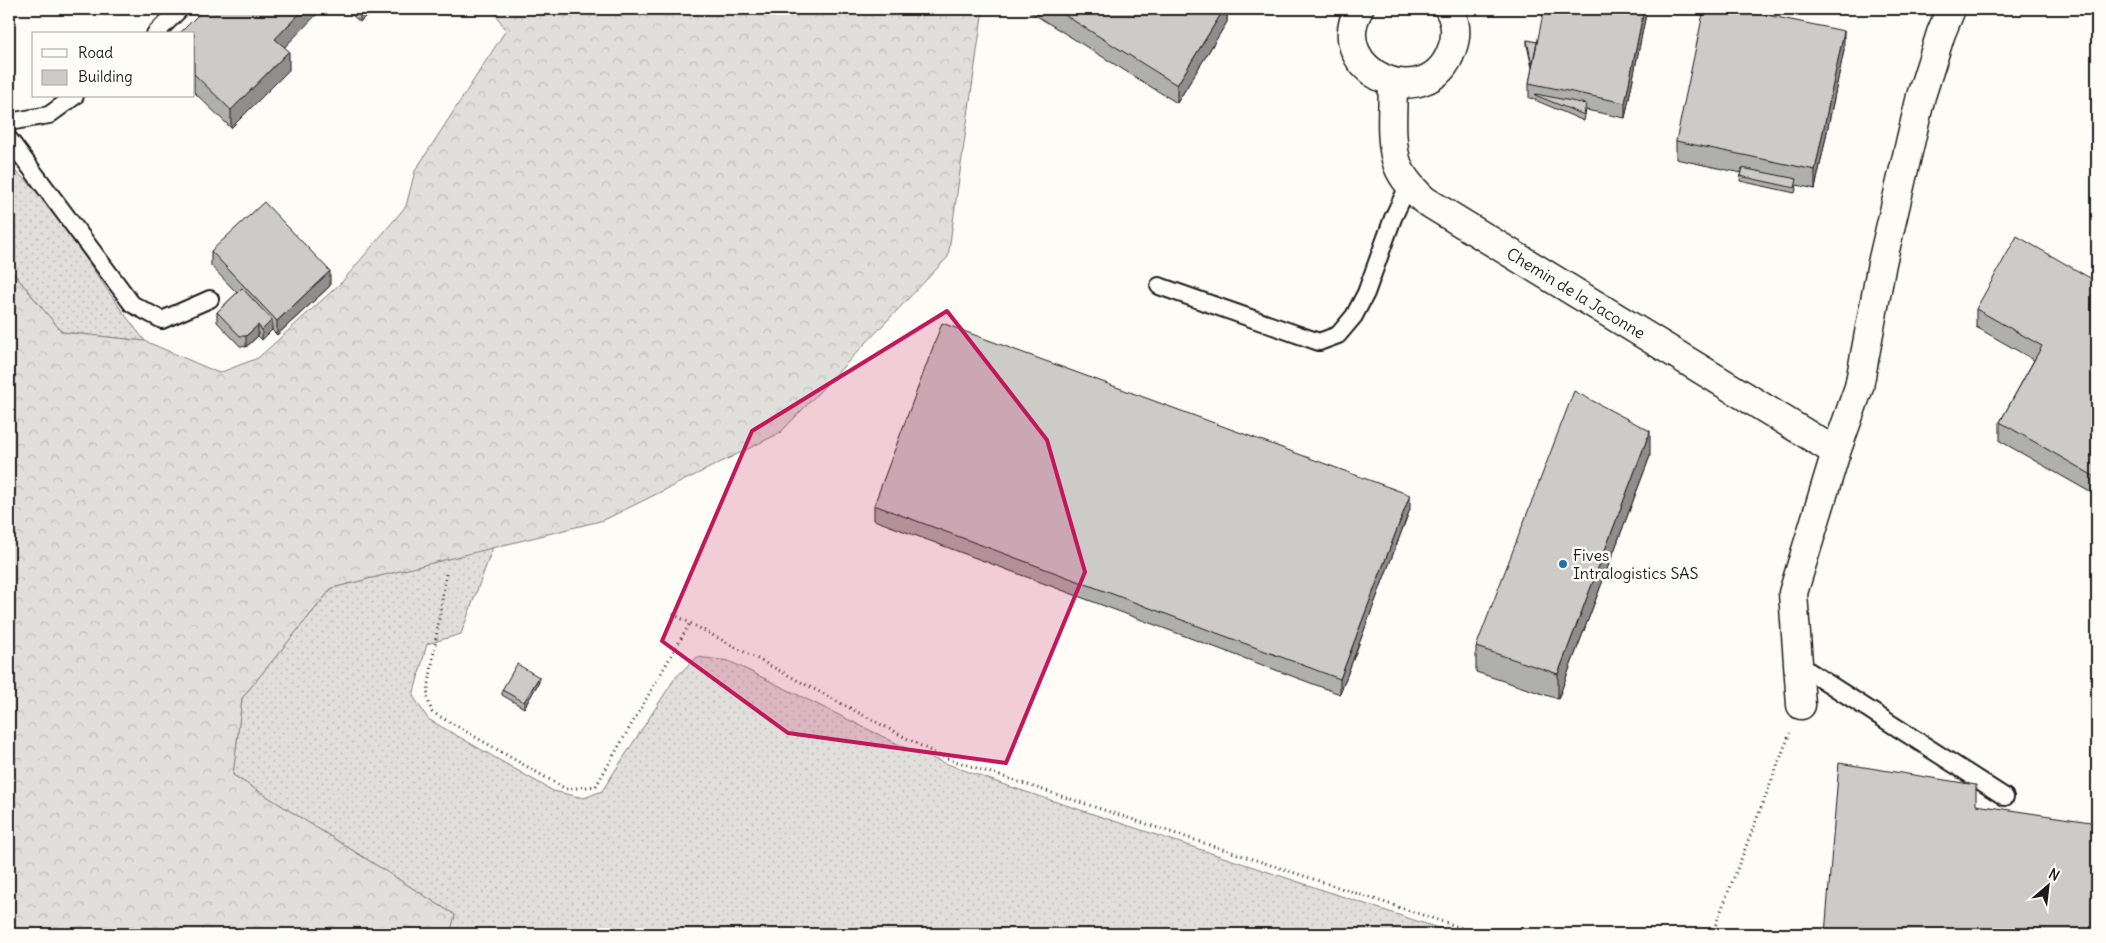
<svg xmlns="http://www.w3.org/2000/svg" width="2106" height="943" font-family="Delius,sans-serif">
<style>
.grass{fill:url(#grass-dots);stroke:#7e7e7c}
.forest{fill:url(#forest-crowns);stroke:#7e7e7c}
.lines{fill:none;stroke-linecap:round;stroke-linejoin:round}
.service-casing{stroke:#1c1c1c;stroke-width:20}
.minor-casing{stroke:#1c1c1c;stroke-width:31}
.path{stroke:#1c1c1c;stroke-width:3;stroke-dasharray:1 4;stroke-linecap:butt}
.service{stroke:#fdfcf7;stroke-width:16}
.minor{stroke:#fdfcf7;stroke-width:28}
.wall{fill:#afafac;stroke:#1c1c1c}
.shaded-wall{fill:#8f8e8c;stroke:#1c1c1c}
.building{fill:#cccbc8;stroke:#1c1c1c}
.marked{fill:#c2185b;fill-opacity:0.2;stroke:#c2185b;stroke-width:4;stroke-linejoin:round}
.poi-dot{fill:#1f6fb2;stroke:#fdfcf7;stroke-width:2}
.labels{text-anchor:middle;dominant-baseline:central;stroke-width:5;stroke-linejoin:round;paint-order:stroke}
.street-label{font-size:16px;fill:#1c1c1c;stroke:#fdfcf7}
.poi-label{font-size:16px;fill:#1c1c1c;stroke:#fdfcf7;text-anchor:start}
</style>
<defs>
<pattern id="grass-dots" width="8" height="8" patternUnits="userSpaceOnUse" patternTransform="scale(1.25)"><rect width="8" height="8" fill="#e0dfdb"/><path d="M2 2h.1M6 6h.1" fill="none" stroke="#c0bfbb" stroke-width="1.8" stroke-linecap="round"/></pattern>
<pattern id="forest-crowns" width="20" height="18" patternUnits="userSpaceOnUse" patternTransform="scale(1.25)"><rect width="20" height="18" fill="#e0dfdb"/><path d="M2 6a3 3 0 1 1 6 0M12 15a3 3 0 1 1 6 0" fill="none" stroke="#c0bfbb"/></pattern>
</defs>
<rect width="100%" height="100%" fill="#fdfcf7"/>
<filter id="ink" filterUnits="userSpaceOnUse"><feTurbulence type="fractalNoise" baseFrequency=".02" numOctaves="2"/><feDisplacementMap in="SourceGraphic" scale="10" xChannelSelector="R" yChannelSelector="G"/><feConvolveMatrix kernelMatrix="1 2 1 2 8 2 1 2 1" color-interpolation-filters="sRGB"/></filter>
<g filter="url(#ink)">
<g class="grass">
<path d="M 9,167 C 40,188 58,217 78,247 C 100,279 121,311 145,341 L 62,332 L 9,268 Z"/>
<path d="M 493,547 L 461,634 L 427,644 L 413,696 L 428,719 L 553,791 L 584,798 L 602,791 L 675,678 L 697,657 L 729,661 L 912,751 L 1002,784 L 1456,934 L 450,934 L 455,915 L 233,775 L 242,698 L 332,588 Z"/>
</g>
<path class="forest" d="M 492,9 L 983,9 L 948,257 L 780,433 L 604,520 L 332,588 L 242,698 L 233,775 L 455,915 L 450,934 L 9,934 L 9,268 L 62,332 L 145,341 L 219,373 L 258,358 L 342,282 L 406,206 L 415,171 L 506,30 Z"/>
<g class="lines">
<g class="service-casing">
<g id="service">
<path d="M 155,34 L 180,9"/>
<path d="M 9,122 L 49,115 L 75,96"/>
<path d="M 9,139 L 132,304 L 162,320 L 210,299"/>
<path d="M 1159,286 L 1319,342 L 1338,335 L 1354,316 L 1366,293 L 1393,218 L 1409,184"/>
<path d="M 1798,664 L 2005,797"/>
</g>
</g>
<g class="minor-casing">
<g id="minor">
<path d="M 1359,9 C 1324,72 1429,118 1452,49 C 1457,36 1456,22 1449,9"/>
<path id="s1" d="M 1393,83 C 1393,109 1389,141 1398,166 C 1403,179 1414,190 1424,200 L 1836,452 L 1859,387 L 1882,263 L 1921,96 L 1941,33 L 1951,9"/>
<path d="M 1801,705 L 1793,593 L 1836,452"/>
</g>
</g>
<g class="path">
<path d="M 9,13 L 14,9"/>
<path d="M 446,574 L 427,697 L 432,712 L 566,789 L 596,786 L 690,623"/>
<path d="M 673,614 L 940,756 L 1480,934"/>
<path d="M 1712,934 L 1790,733"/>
</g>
<use href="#service" class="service"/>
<use href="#minor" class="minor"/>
</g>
<g class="wall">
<path d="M 345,9 L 372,9 L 372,10 L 360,22 Z"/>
<path d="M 1027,9 L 1227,9 L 1227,22 L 1177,103 L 1027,10 Z"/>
<path d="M 1647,9 L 1625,118 L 1586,110 L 1584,121 L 1535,100 L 1535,99 L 1529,98 L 1529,83 L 1532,68 L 1527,45 L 1527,40 L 1537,42 Z"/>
<path d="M 194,34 L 284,48 L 289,70 L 231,128 L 194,92 Z"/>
<path d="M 1844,50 L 1815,189 L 1797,185 L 1795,193 L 1740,181 L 1741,173 L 1676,159 L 1676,141 Z"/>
<path d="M 211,251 L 330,286 L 277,335 L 272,330 L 262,340 L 258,336 L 246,347 L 240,346 L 217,322 L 217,312 L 237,293 L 211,266 Z"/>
<path d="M 2097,282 L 2097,496 L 2000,441 L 2000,422 L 2034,360 L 1976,327 L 1976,309 Z"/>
<path d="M 1650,456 L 1558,699 L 1476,672 L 1476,647 Z"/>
<path d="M 874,505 L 1410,509 L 1340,694 L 874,520 Z"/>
<path d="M 539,682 L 524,708 L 502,695 L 502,690 Z"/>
</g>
<g class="shaded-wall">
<path d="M 304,9 L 322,9 L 275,57 L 275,39 Z"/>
<path d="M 360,9 L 372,9 L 372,10 L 360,22 Z"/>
<path d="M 1224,9 L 1227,9 L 1227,22 L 1177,103 L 1177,85 Z"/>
<path d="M 1644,9 L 1647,9 L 1625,118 L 1625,103 Z"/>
<path d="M 1844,31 L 1844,50 L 1815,189 L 1815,170 Z"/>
<path d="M 289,51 L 289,70 L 231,128 L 231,110 Z"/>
<path d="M 330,271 L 330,286 L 277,335 L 277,321 Z"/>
<path d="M 272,320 L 272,330 L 262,340 L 262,330 Z"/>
<path d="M 258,325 L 258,336 L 246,347 L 246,336 Z"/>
<path d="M 1650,431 L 1650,456 L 1558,699 L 1558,674 Z"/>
<path d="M 1410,495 L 1410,509 L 1340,694 L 1340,679 Z"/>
<path d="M 539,677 L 539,682 L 524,708 L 524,702 Z"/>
</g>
<g class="building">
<path d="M 204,9 L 304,9 L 275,39 L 289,51 L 231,110 L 194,74 L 194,34 L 179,34 Z"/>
<path d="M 1055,9 L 1224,9 L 1177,85 Z"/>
<path d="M 1544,9 L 1644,9 L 1625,103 L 1529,83 Z"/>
<path d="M 1704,9 L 1738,9 L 1844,31 L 1815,170 L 1676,141 Z"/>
<path d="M 1527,40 L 1537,42 L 1532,65 Z"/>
<path d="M 1536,94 L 1586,104 L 1584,115 L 1535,95 Z"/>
<path d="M 1742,168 L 1797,179 L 1795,188 L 1740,176 Z"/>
<path d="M 264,202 L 330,271 L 277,321 L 211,251 Z"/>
<path d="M 2017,236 L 2097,282 L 2097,478 L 2000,422 L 2042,346 L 1976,309 Z"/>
<path d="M 242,288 L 272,320 L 262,330 L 258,325 L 246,336 L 240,336 L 217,312 Z"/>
<path d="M 942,323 L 1410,495 L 1340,679 L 874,505 Z"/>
<path d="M 1574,391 L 1650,431 L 1558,674 L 1476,647 Z"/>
<path d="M 517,664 L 539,677 L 524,702 L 502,690 Z"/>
<path d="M 1839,763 L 1976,785 L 1976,805 L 2097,823 L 2097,934 L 1825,934 Z"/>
</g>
</g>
<path class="marked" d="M 947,311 L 1047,440 L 1085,572 L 1006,763 L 788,733 L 662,641 L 752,431 Z"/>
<circle class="poi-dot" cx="1563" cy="564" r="5"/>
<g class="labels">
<g class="street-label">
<text stroke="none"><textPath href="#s1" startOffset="305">Chemin de la Jaconne</textPath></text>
</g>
<g class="poi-label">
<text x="1573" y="555">Fives<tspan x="1573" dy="18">Intralogistics SAS</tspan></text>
</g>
</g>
<rect width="2106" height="943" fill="none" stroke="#fdfcf7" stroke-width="30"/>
<rect x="15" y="15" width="2076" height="913" fill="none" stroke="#1c1c1c" stroke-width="2" filter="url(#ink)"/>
<rect x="32" y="32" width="162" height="65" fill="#fdfcf7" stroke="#a3a29f"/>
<rect x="42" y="49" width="25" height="8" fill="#fdfcf7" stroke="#a3a29f"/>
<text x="78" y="58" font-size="15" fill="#1c1c1c">Road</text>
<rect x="42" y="70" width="25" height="15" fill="#cccbc8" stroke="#a3a29f"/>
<text x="78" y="82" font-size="15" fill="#1c1c1c">Building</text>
<g transform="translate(2048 886) rotate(28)" stroke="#fdfcf7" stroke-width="4" paint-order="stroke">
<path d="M0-4L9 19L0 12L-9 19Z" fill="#1c1c1c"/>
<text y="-8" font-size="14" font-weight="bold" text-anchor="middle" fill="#1c1c1c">N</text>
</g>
</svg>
